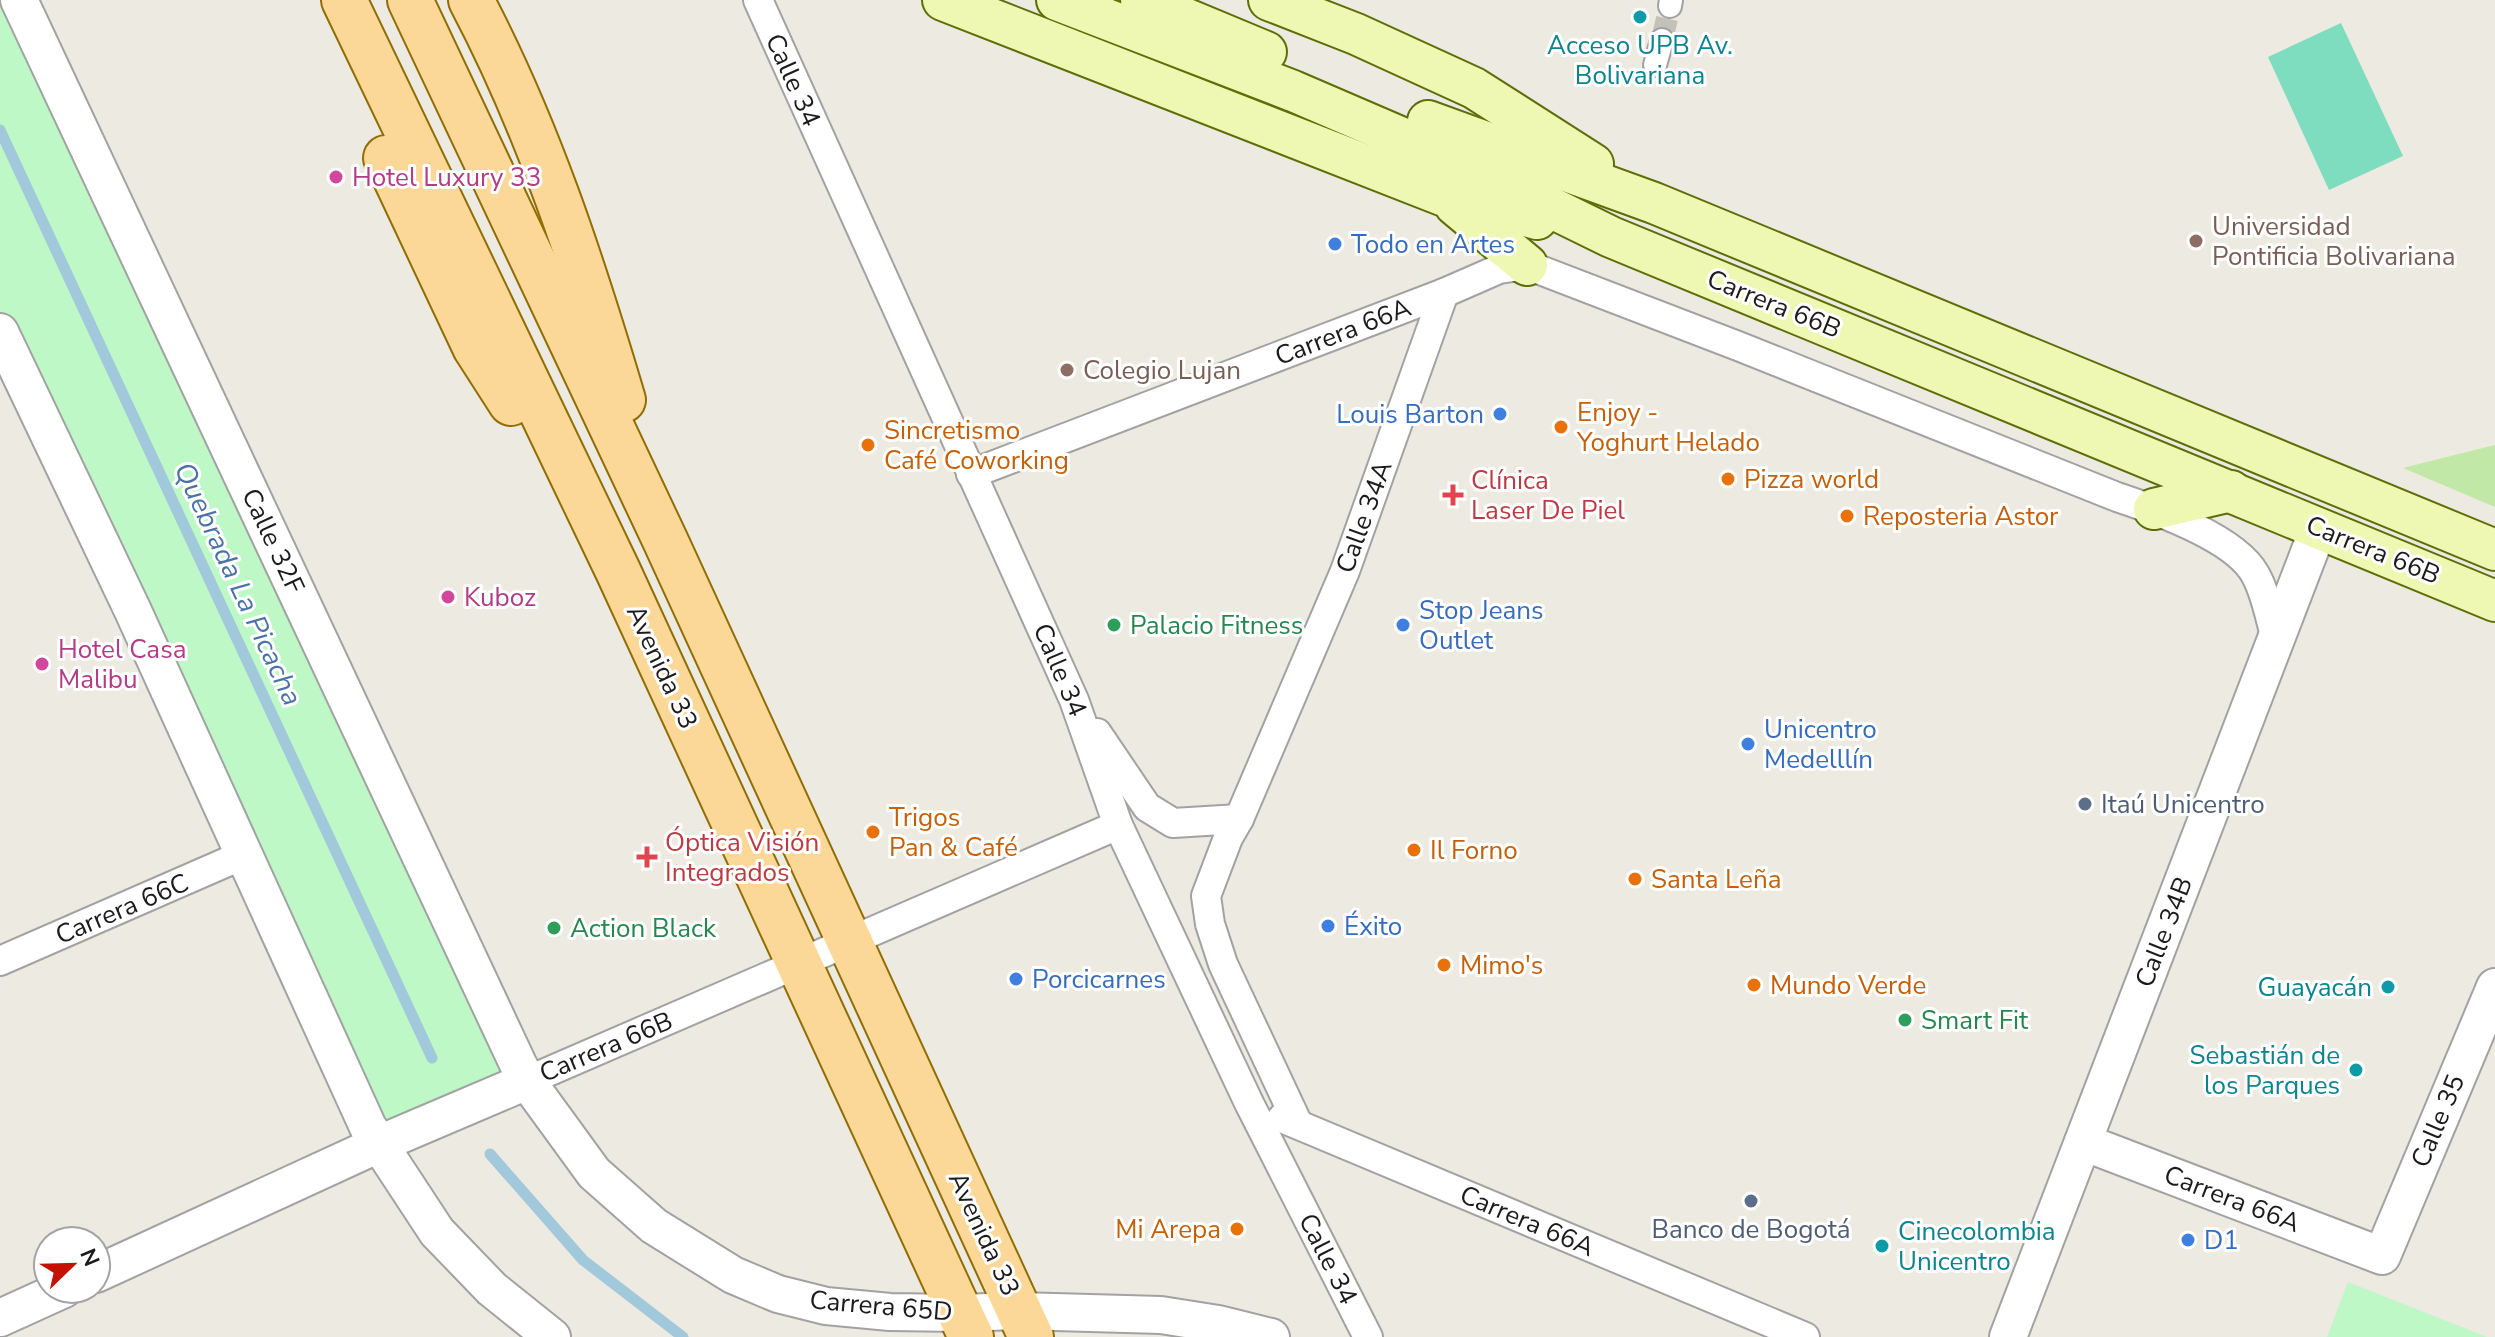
<svg xmlns="http://www.w3.org/2000/svg" width="2495" height="1337" font-family="'Nunito Sans',sans-serif">
<style>
.grass{fill:#c1e8a6}
.park{fill:#bdf8c6}
.pitch{fill:#7edcbf}
.lines{fill:none;stroke-linecap:round;stroke-linejoin:round}
.stream{stroke:#a1c9db;stroke-width:11}
.pedestrian-tunnel{stroke:#c3c1b9;stroke-width:22;stroke-dasharray:22 11;stroke-linecap:butt}
.pedestrian-casing{stroke:#a2a2a2;stroke-width:26}
.minor-casing{stroke:#a2a2a2;stroke-width:32}
.tertiary-casing{stroke:#a2a2a2;stroke-width:40}
.secondary-casing{stroke:#5c6f06;stroke-width:44}
.primary-casing{stroke:#916d02;stroke-width:48}
.pedestrian{stroke:#fff;stroke-width:22}
.minor{stroke:#fff;stroke-width:28}
.tertiary{stroke:#fff;stroke-width:36}
.secondary{stroke:#eff8b3;stroke-width:40}
.primary{stroke:#fbd898;stroke-width:44}
.culture-dot{fill:#0f9aa8;stroke:#fff;stroke-width:3}
.hotel-dot{fill:#d1479c;stroke:#fff;stroke-width:3}
.education-dot{fill:#8d6e63;stroke:#fff;stroke-width:3}
.shop-dot{fill:#3f7fe0;stroke:#fff;stroke-width:3}
.food-dot{fill:#e8710a;stroke:#fff;stroke-width:3}
.health-dot{fill:#e0444e;stroke:#fff;stroke-width:3}
.leisure-dot{fill:#2e9e5b;stroke:#fff;stroke-width:3}
.service-dot{fill:#5c6f8a;stroke:#fff;stroke-width:3}
.labels{text-anchor:middle;dominant-baseline:central;stroke-width:6;stroke-linejoin:round;paint-order:stroke}
.culture-label{font-size:26px;fill:#0d838f;stroke:#fff;text-anchor:end}
.street-label{font-size:26px;fill:#1b1b1b;stroke:#fff}
.hotel-label{font-size:26px;fill:#b23c85;stroke:#fff;text-anchor:start}
.education-label{font-size:26px;fill:#785e54;stroke:#fff;text-anchor:start}
.shop-label{font-size:26px;fill:#366cbe;stroke:#fff;text-anchor:start}
.food-label{font-size:26px;fill:#c56008;stroke:#fff;text-anchor:start}
.health-label{font-size:26px;fill:#be3a42;stroke:#fff;text-anchor:start}
.leisure-label{font-size:26px;fill:#27864d;stroke:#fff;text-anchor:start}
.service-label{font-size:26px;fill:#4e5e75;stroke:#fff;text-anchor:start}
.water-label{font-size:28px;font-style:italic;fill:#4a72a9;stroke:#fff}
</style>
<rect width="100%" height="100%" fill="#edeae1"/>
<path class="grass" d="M 2495,445 L 2495,507 L 2403,468 Z"/>
<g class="park">
<path d="M 0,0 L 19,0 L 518,1064 L 386,1142 L 0,332 Z"/>
<path d="M 2348,1282 L 2487,1337 L 2327,1337 Z"/>
</g>
<path class="pitch" d="M 2341,23 L 2403,156 L 2329,190 L 2268,57 Z"/>
<g class="lines">
<g class="stream">
<path d="M 0,130 L 432,1058"/>
<path d="M 490,1154 L 583,1260 L 683,1337"/>
</g>
<path class="pedestrian-tunnel" d="M 1662,40 L 1670,6"/>
<g class="pedestrian-casing">
<g id="pedestrian">
<path d="M 1670,6 L 1671,0"/>
<path d="M 1655,65 L 1662,40"/>
</g>
</g>
<g class="minor-casing">
<g id="minor">
<path d="M 758,0 L 1074,700 L 1118,825 L 1249,1103 L 1368,1337"/>
<path d="M 971,474 L 1444,293 L 1499,269 L 1527,265 L 1738,346 L 2117,497 C 2156,510 2235,538 2255,574 C 2266,593 2270,619 2276,639"/>
<path d="M 1097,733 L 1147,807 L 1173,823 L 1239,819"/>
<path d="M 0,961 L 243,855"/>
<path d="M 527,1081 L 1118,825"/>
<path d="M 1282,1118 L 1805,1337"/>
<path d="M 1298,1124 L 1223,964 L 1210,924 L 1206,896 L 1228,838 L 1239,819 L 1345,571 L 1444,293"/>
</g>
</g>
<g class="tertiary-casing">
<g id="tertiary">
<path d="M 19,0 L 518,1064 L 527,1081 L 594,1173 L 654,1226 L 733,1275 L 778,1294 L 826,1306 L 890,1312 L 959,1313 L 1019,1311 L 1161,1315 L 1218,1324 L 1271,1337"/>
<path d="M 0,332 L 133,611 L 368,1127 L 437,1232 L 492,1289 L 552,1337"/>
<path d="M 2083,1142 L 2382,1256 L 2495,987"/>
<path d="M 96,1274 L 379,1144 L 527,1081"/>
<path d="M 0,1318 L 64,1289"/>
<path d="M 2008,1337 L 2319,527"/>
</g>
</g>
<g class="secondary-casing">
<g id="secondary">
<path d="M 943,0 L 1442,195 L 1537,219"/>
<path d="M 1057,0 L 1293,91 L 1458,162 L 1611,237 L 2495,601"/>
<path d="M 1141,0 L 1266,52"/>
<path d="M 1269,0 L 1356,34 L 1474,88 L 1593,164"/>
<path d="M 1428,121 L 1654,203 L 2495,550"/>
<path d="M 1455,205 L 1527,265"/>
<path d="M 2154,509 L 2231,491"/>
</g>
</g>
<g class="primary-casing">
<g id="primary">
<path d="M 344,0 L 618,571 L 971,1337"/>
<path d="M 410,0 L 665,540 L 1031,1337"/>
<path d="M 471,0 C 538,127 582,262 623,400"/>
<path d="M 386,158 L 475,347 L 511,403"/>
</g>
</g>
<use href="#pedestrian" class="pedestrian"/>
<use href="#minor" class="minor"/>
<use href="#tertiary" class="tertiary"/>
<use href="#secondary" class="secondary"/>
<use href="#primary" class="primary"/>
</g>
<g class="culture-dot">
<circle cx="1640" cy="17" r="8"/>
<circle cx="2388" cy="987" r="8"/>
<circle cx="2356" cy="1070" r="8"/>
<circle cx="1882" cy="1246" r="8"/>
</g>
<g class="hotel-dot">
<circle cx="336" cy="177" r="8"/>
<circle cx="448" cy="597" r="8"/>
<circle cx="42" cy="664" r="8"/>
</g>
<g class="education-dot">
<circle cx="2196" cy="241" r="8"/>
<circle cx="1067" cy="370" r="8"/>
</g>
<g class="shop-dot">
<circle cx="1335" cy="244" r="8"/>
<circle cx="1500" cy="414" r="8"/>
<circle cx="1403" cy="625" r="8"/>
<circle cx="1748" cy="744" r="8"/>
<circle cx="1328" cy="926" r="8"/>
<circle cx="1016" cy="979" r="8"/>
<circle cx="2188" cy="1240" r="8"/>
</g>
<g class="food-dot">
<circle cx="1561" cy="427" r="8"/>
<circle cx="868" cy="445" r="8"/>
<circle cx="1728" cy="479" r="8"/>
<circle cx="1847" cy="516" r="8"/>
<circle cx="873" cy="832" r="8"/>
<circle cx="1414" cy="850" r="8"/>
<circle cx="1635" cy="879" r="8"/>
<circle cx="1444" cy="965" r="8"/>
<circle cx="1754" cy="985" r="8"/>
<circle cx="1237" cy="1229" r="8"/>
</g>
<g class="health-dot">
<path d="M1449 483h8v8h8v8h-8v8h-8v-8h-8v-8h8z"/>
<path d="M643 845h8v8h8v8h-8v8h-8v-8h-8v-8h8z"/>
</g>
<g class="leisure-dot">
<circle cx="1114" cy="625" r="8"/>
<circle cx="554" cy="928" r="8"/>
<circle cx="1905" cy="1020" r="8"/>
</g>
<g class="service-dot">
<circle cx="2085" cy="804" r="8"/>
<circle cx="1751" cy="1201" r="8"/>
</g>
<g class="labels">
<g class="culture-label">
<text x="1640" y="45" text-anchor="middle">Acceso UPB Av.<tspan x="1640" dy="30">Bolivariana</tspan></text>
<text x="2372" y="987">Guayacán</text>
<text x="2340" y="1055">Sebastián de<tspan x="2340" dy="30">los Parques</tspan></text>
<text x="1898" y="1231" text-anchor="start">Cinecolombia<tspan x="1898" dy="30">Unicentro</tspan></text>
</g>
<g class="street-label">
<text transform="translate(793 80) rotate(66)">Calle 34</text>
<text transform="translate(1774 304) rotate(22)">Carrera 66B</text>
<text transform="translate(1343 332) rotate(-21)">Carrera 66A</text>
<text transform="translate(1364 517) rotate(-70)">Calle 34A</text>
<text transform="translate(273 541) rotate(65)">Calle 32F</text>
<text transform="translate(2373 550) rotate(22)">Carrera 66B</text>
<text transform="translate(662 667) rotate(65)">Avenida 33</text>
<text transform="translate(1060 670) rotate(67)">Calle 34</text>
<text transform="translate(122 909) rotate(-23)">Carrera 66C</text>
<text transform="translate(2164 932) rotate(-69)">Calle 34B</text>
<text transform="translate(606 1047) rotate(-23)">Carrera 66B</text>
<text transform="translate(2438 1121) rotate(-67)">Calle 35</text>
<text transform="translate(2232 1199) rotate(21)">Carrera 66A</text>
<text transform="translate(1527 1221) rotate(23)">Carrera 66A</text>
<text transform="translate(984 1234) rotate(65)">Avenida 33</text>
<text transform="translate(1328 1259) rotate(63)">Calle 34</text>
<text transform="translate(881 1306) rotate(5)">Carrera 65D</text>
</g>
<g class="hotel-label">
<text x="352" y="177">Hotel Luxury 33</text>
<text x="464" y="597">Kuboz</text>
<text x="58" y="649">Hotel Casa<tspan x="58" dy="30">Malibu</tspan></text>
</g>
<g class="education-label">
<text x="2212" y="226">Universidad<tspan x="2212" dy="30">Pontificia Bolivariana</tspan></text>
<text x="1083" y="370">Colegio Lujan</text>
</g>
<g class="shop-label">
<text x="1351" y="244">Todo en Artes</text>
<text x="1484" y="414" text-anchor="end">Louis Barton</text>
<text x="1419" y="610">Stop Jeans<tspan x="1419" dy="30">Outlet</tspan></text>
<text x="1764" y="729">Unicentro<tspan x="1764" dy="30">Medelllín</tspan></text>
<text x="1344" y="926">Éxito</text>
<text x="1032" y="979">Porcicarnes</text>
<text x="2204" y="1240">D1</text>
</g>
<g class="food-label">
<text x="1577" y="412">Enjoy -<tspan x="1577" dy="30">Yoghurt Helado</tspan></text>
<text x="884" y="430">Sincretismo<tspan x="884" dy="30">Café Coworking</tspan></text>
<text x="1744" y="479">Pizza world</text>
<text x="1863" y="516">Reposteria Astor</text>
<text x="889" y="817">Trigos<tspan x="889" dy="30">Pan &amp; Café</tspan></text>
<text x="1430" y="850">Il Forno</text>
<text x="1651" y="879">Santa Leña</text>
<text x="1460" y="965">Mimo's</text>
<text x="1770" y="985">Mundo Verde</text>
<text x="1221" y="1229" text-anchor="end">Mi Arepa</text>
</g>
<g class="health-label">
<text x="1471" y="480">Clínica<tspan x="1471" dy="30">Laser De Piel</tspan></text>
<text x="665" y="842">Óptica Visión<tspan x="665" dy="30">Integrados</tspan></text>
</g>
<g class="leisure-label">
<text x="1130" y="625">Palacio Fitness</text>
<text x="570" y="928">Action Black</text>
<text x="1921" y="1020">Smart Fit</text>
</g>
<g class="service-label">
<text x="2101" y="804">Itaú Unicentro</text>
<text x="1751" y="1229" text-anchor="middle">Banco de Bogotá</text>
</g>
<g class="water-label">
<text transform="translate(238 584) rotate(65)">Quebrada La Picacha</text>
</g>
</g>
<g transform="translate(72 1265) rotate(67)"><circle r="38" fill="#ffffff" stroke="#a4a4a4" stroke-width="2"/>
<path d="M0-6L14 30L0 20L-14 30Z" fill="#c51102"/>
<text y="-12" font-size="22" font-weight="bold" text-anchor="middle" fill="#1b1b1b">N</text>
</g>
</svg>
